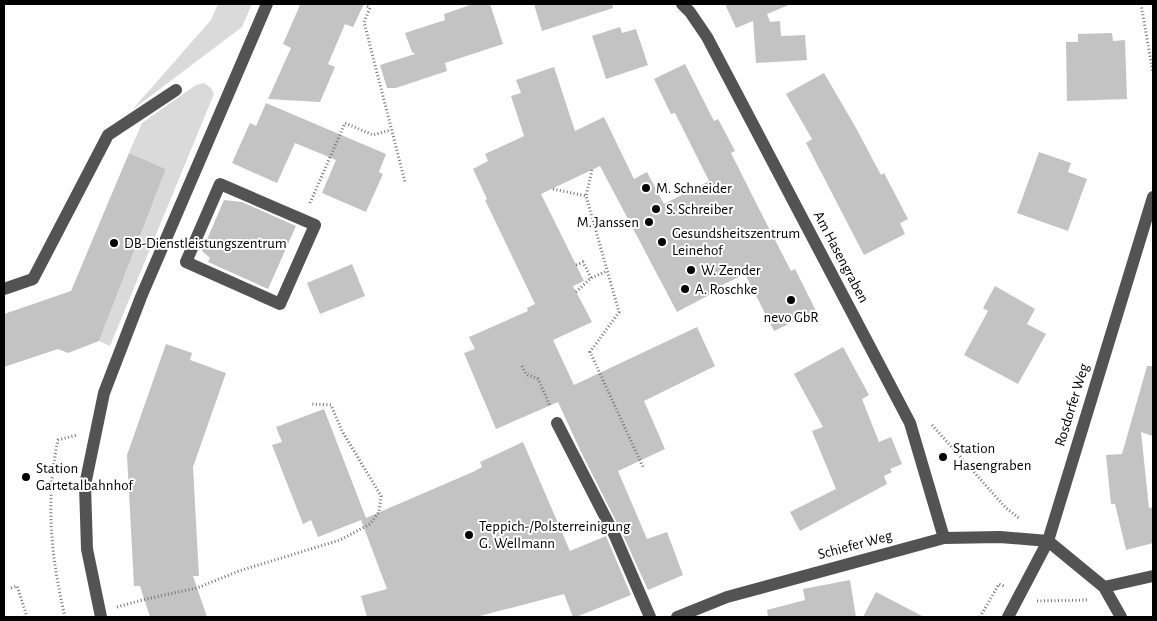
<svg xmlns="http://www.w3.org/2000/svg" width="1157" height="621" font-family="'Alegreya Sans',sans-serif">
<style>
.green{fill:#dadada}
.building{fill:#c3c3c3}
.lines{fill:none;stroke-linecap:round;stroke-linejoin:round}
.path{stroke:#757575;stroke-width:3;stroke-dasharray:1 2.5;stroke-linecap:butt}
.minor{stroke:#535353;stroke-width:12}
.poi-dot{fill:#000;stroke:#fff;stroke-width:2}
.labels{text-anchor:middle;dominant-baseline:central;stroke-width:4;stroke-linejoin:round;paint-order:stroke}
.poi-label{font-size:15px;fill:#000;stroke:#fff;text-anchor:start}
.street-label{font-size:15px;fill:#000;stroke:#fff}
</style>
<rect width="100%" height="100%" fill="#fff"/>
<g class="green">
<path d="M 218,4 L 252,4 L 242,27 L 132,110 L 211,20 Z"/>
<path d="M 204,83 L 211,88 L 214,94 L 110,346 L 99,341 L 166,169 L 129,153 L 142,123 L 196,85 Z"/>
</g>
<g class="building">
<path d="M 298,4 L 364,4 L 353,27 L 345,24 L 328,64 L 335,67 L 320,102 L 268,99 L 291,48 L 283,44 L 300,5 Z"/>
<path d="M 473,4 L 490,4 L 503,44 L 445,63 L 447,71 L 396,88 L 387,88 L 380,65 L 415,54 L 412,52 L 405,33 L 445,20 L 444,14 Z"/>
<path d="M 534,4 L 612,4 L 613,8 L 542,31 Z"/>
<path d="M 725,4 L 791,4 L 767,14 L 770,22 L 780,21 L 781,36 L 805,35 L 807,60 L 756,63 L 753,21 L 736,28 Z"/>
<path d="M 620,27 L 622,33 L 636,29 L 648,65 L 606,79 L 592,36 Z"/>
<path d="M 1112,33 L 1113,41 L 1125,40 L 1127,99 L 1067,101 L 1066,42 L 1078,42 L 1078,34 Z"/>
<path d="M 685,64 L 714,121 L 718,119 L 735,151 L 731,153 L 756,203 L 791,271 L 795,269 L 816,311 L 774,331 L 745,274 L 710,291 L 711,294 L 677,312 L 600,166 L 541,194 L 584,281 L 573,286 L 592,322 L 553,340 L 574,385 L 697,327 L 715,366 L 644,401 L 665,449 L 618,471 L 647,539 L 667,532 L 683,575 L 648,590 L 622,533 L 581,452 L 558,402 L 496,429 L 464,353 L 475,349 L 469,337 L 528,311 L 527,308 L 535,304 L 485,200 L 487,199 L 473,169 L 488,161 L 485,154 L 524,136 L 511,96 L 521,93 L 516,80 L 554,67 L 575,131 L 604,117 L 634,179 L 647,172 L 664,204 L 709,181 L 675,113 L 671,114 L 654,79 Z"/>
<path d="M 824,73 L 856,128 L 881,175 L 884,173 L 908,219 L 900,223 L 905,234 L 864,255 L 806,143 L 812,139 L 786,94 Z"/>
<path d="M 266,103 L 386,154 L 379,172 L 383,174 L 366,212 L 322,193 L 336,160 L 295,143 L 277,183 L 232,163 L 250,123 L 256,126 Z"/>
<path d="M 1039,152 L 1071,163 L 1068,172 L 1087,179 L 1068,231 L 1017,213 Z"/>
<path d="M 129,153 L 166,169 L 99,341 L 68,353 L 58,349 L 4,367 L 4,314 L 71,291 Z"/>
<path d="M 224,200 L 242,202 L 296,226 L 268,289 L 208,262 L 210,258 L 202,251 Z"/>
<path d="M 352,264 L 365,296 L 320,314 L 307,283 Z"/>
<path d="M 995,286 L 1035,309 L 1027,324 L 1046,334 L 1018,384 L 964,355 L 988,311 L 983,308 Z"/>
<path d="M 166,344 L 192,353 L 190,360 L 226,373 L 193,467 L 199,576 L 193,576 L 207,617 L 150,617 L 140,586 L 134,586 L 127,455 Z"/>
<path d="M 843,347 L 869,395 L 862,399 L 879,442 L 891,437 L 902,464 L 890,469 L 892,472 L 884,476 L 887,484 L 800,531 L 790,512 L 836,489 L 812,431 L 823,427 L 794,374 Z"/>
<path d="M 1147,366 L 1153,366 L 1153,436 L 1141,432 L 1149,508 L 1153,507 L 1153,543 L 1126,550 L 1115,504 L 1111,504 L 1106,455 L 1122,454 Z"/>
<path d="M 324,409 L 366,518 L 475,471 L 482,467 L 480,462 L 523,442 L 570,551 L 606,536 L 631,595 L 576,617 L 573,617 L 564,594 L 476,617 L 367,617 L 361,596 L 387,589 L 361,520 L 318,537 L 311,520 L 303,524 L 272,445 L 282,442 L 276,427 Z"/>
<path d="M 850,580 L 856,617 L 768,617 L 767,610 L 805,600 L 803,589 Z"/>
<path d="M 876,592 L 924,617 L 863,617 Z"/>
</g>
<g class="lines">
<g class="path">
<path d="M 365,4 L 365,5 L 370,8 L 364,22 L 405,182"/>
<path d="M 1141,4 L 1153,73"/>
<path d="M 592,170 L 586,196 L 619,312 L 590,352 L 643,467"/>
<path d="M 553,189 L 586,196"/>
<path d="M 310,203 L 345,123 L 373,135 L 391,130"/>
<path d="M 576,265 L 583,262 L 591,278"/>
<path d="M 576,292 L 591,278 L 607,271"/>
<path d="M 522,366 L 526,374 L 538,379 L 550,406"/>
<path d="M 932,425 L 1006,508 L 1020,519"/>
<path d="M 51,483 L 67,484"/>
<path d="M 11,588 L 17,586 L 27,617"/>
<path d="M 1037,601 L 1089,600"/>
<path d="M 117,607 L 146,599 L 197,588 L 239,571 L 340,540 L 370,524 L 379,512 L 381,496 L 342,431 L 331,405 L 312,404"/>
<path d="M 65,617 C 51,557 45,501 58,440 L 77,435"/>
<path d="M 980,617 L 999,584 L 1004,586"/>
</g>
<g class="minor">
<path d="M 682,4 L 690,12 L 707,37 L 910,423 L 944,538"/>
<path d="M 220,184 L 315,225 L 280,304 L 186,262 Z"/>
<path d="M 4,289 L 33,279 L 108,135 L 176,90"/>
<path d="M 557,423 L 615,536 L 650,617"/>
<path d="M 1048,541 L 1104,587 L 1121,617"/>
<path d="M 1104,587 L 1153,576"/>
<path d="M 101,617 L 87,549 L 85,485 L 104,393 L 141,297 L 267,4"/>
<path d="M 677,617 L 727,597 L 944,538 L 1000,537 L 1048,541"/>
<path d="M 1008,617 L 1048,541 L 1153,197"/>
</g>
</g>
<g class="poi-dot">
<circle cx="646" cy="188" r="5"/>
<circle cx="656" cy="209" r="5"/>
<circle cx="649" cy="222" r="5"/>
<circle cx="662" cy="242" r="5"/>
<circle cx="114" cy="243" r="5"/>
<circle cx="691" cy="270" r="5"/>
<circle cx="685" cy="289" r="5"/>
<circle cx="791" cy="300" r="5"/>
<circle cx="943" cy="457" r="5"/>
<circle cx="26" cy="477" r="5"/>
<circle cx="469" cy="535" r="5"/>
</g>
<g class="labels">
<g class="poi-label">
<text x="656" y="188">M. Schneider</text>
<text x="666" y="209">S. Schreiber</text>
<text x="639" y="222" text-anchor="end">M. Janssen</text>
<text x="672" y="233">Gesundsheitszentrum<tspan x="672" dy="17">Leinehof</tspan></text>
<text x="124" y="243">DB-Dienstleistungszentrum</text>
<text x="701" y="270">W. Zender</text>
<text x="695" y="289">A. Roschke</text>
<text x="791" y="317" text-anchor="middle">nevo GbR</text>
<text x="953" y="448">Station<tspan x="953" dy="17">Hasengraben</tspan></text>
<text x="36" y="468">Station<tspan x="36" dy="17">Gartetalbahnhof</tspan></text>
<text x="479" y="526">Teppich-/Polsterreinigung<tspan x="479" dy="17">G. Wellmann</tspan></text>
</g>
<g class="street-label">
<text transform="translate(841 257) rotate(62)">Am Hasengraben</text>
<text transform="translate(1072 405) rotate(-73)">Rosdorfer Weg</text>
<text transform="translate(855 545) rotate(-15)">Schiefer Weg</text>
</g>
</g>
<rect width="1157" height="621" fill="none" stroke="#000000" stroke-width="10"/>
</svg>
